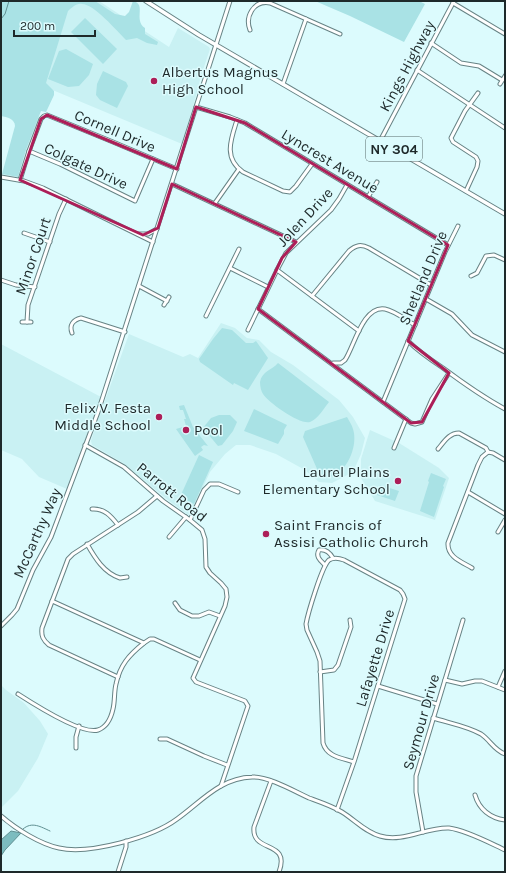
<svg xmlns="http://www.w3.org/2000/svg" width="506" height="873" font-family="Karla,sans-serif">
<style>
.built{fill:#c9f1f3}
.green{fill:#a9e2e5}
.water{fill:#7cbcbf;stroke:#609092}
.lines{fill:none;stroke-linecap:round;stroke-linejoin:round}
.stream{stroke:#609092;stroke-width:1}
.minor-casing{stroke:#678385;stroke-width:5}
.major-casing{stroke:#678385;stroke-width:5.5}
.minor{stroke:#fff;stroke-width:3}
.major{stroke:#fff;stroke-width:3.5}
.marked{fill:none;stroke:#ac1e58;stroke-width:3;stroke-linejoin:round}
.poi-dot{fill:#ac1e58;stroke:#dcfbfd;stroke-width:1.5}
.labels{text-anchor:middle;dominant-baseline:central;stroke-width:3;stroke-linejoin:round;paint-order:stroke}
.shield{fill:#dcfbfd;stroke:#576869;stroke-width:1}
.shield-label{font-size:14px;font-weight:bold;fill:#1e292a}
.street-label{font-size:15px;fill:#1e292a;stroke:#dcfbfd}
.poi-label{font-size:15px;fill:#1e292a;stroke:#dcfbfd;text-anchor:start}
</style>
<rect width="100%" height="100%" fill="#dcfbfd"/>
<g class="built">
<path d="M 69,1 L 99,1 L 169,47 L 178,28 L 209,47 L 210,49 L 201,76 L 196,96 L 182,144 L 43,86 Z"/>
<path d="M 221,323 L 235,328 L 247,338 L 259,340 L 271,352 L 293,365 L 339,400 L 353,417 L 365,438 L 361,454 L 353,472 L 332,483 L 319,482 L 305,470 L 276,454 L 250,445 L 236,445 L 225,454 L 210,472 L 190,516 L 169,501 L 123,463 L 92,445 L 91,441 L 94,431 L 129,334 L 183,357 L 190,354 L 198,358 Z"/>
<path d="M 1,344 L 101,397 L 67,489 L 39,477 L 22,459 L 1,450 Z"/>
<path d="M 370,430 L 399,443 L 439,468 L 449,478 L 435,520 L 375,501 L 361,478 L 361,459 Z"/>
<path d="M 1,685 L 6,690 L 24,703 L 40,721 L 48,734 L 38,758 L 18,791 L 1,808 Z"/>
</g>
<g class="green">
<path d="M 1,1 L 95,1 L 115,14 L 125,16 L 129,12 L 133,1 C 147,4 133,20 145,28 L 145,34 L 158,42 L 157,45 L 147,43 L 137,38 L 126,40 C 117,31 94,4 82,4 C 76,3 72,8 68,11 L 46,83 L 54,91 L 54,95 L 47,110 L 46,112 L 41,111 L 26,150 L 18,177 L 2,174 L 15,126 C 15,119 7,117 1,116 Z"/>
<path d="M 315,1 L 419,1 L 425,4 L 404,42 L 350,16 Z"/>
<path d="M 85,18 L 117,49 L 103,64 L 71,32 Z"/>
<path d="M 66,49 L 93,64 L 89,75 L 79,86 L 68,87 L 48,79 L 59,51 Z"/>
<path d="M 103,71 L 126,82 L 128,86 L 117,108 L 100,100 L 96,95 L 97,84 Z"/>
<path d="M 222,328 L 232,330 L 246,343 L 253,343 L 256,341 L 268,358 L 248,390 L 234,383 L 233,385 L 200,362 L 199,359 L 213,339 Z"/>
<path d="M 278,363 L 329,402 C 324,408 318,419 310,422 C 300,425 269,403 263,394 C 261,391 260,386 260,382 C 262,371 272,370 278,363 Z"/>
<path d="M 184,405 L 193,427 L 208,446 L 204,445 L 201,447 L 203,450 L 195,456 L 176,429 L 186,426 L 184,419 L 186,419 L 183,410 L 180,410 L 179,406 Z"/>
<path d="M 254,409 L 287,425 L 284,430 L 284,434 L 278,444 L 244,431 Z"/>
<path d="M 219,415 L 230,415 L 237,422 L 233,431 L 222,445 L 218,446 L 203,428 L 211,418 Z"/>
<path d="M 347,417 C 349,421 352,425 353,429 C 358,444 349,469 333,476 C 329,477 325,478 321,478 L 303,437 L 305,431 Z"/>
<path d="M 199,455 L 213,462 L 194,504 L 180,497 Z"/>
<path d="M 431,473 L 446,479 L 443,486 L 444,487 L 434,517 L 420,511 L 429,482 L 428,481 Z"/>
<path d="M 380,485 L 399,491 L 395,501 L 377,495 Z"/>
</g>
<path class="water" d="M 11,831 L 21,833 L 5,850 L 1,856 L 1,840 Z"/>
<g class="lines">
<g class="stream">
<path d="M 1,19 L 5,14 L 9,1"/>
<path d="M 23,829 C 32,821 41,827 50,831"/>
</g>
<g class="minor-casing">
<g id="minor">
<path d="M 453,3 L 505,34"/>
<path d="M 250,30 C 245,17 253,0 270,3 L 340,34"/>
<path d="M 431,43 L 461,63 L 479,66 L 502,80"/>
<path d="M 417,70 L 505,128"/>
<path d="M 283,84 L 306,19"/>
<path d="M 500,84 L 505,76"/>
<path d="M 196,107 L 230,117 L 245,123 L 448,245"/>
<path d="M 237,120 C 231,139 223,158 243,172 L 283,191 L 290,192 L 296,186 L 312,164"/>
<path d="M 380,141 L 454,1"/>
<path d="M 29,151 L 60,164 L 135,201 L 153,159"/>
<path d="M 1,177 L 24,181 L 43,188 L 153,242"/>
<path d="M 20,180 L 29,151 L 41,119 L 44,116 L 47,115 L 113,142 L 177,169"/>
<path d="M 172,184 L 296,242"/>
<path d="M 466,191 L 477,167 L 478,161 L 476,157 L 453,142 L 451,138 L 465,111 L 478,93"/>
<path d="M 368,197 L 377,182"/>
<path d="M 215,203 L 239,169"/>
<path d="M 24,233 L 50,242"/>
<path d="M 138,234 L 148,234 L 157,229"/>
<path d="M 230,268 L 268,287"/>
<path d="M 277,270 L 359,331"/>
<path d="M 471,276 L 477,273 L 486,256 L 494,255 L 505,260"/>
<path d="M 1,280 L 16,285 L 35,287"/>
<path d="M 139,286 L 167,301"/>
<path d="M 312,296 L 349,251 C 356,245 361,244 369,248 L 431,285"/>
<path d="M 426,299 L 452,314 L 472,335 L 505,352"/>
<path d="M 164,305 L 169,297"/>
<path d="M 258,309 L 411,423 L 415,424 L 422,422 L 432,399 L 449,373"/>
<path d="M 206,316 L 239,249"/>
<path d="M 22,322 L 31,322"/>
<path d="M 27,322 L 28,305 L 59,214 L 66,199"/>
<path d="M 248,330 L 277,270 L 286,253 L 331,210 L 339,199 L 347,185"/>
<path d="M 72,333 C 69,325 73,320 81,318 L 125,332"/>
<path d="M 408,341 C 419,352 431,360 443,368 C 463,383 483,397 505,409"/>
<path d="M 333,363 L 341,363 L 345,360 C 354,347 363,305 385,309 C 395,311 406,320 415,325"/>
<path d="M 383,402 L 445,252 L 458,226"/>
<path d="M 85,445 L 124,467 L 163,501 L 190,520 L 202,530 L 205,539 L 206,567 L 210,573 L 221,583 L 226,589 L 227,597 L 225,606 L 193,678 L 196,682 L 245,701 L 248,706 L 221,786"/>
<path d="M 394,448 L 406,419"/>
<path d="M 438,449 C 444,442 449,433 459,433 L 486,448 L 488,452"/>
<path d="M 488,452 L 493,453 L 505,460"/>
<path d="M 468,492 L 505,514"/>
<path d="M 92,509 C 104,508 111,516 118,525"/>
<path d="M 190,520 L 204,490 L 210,484 L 219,484 L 238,492"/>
<path d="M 498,532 L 505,520"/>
<path d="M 169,537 L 186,517"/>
<path d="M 87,544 C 95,558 104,573 120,578 L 127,577"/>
<path d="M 325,565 C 321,561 315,557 319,550 C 325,549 330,553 333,558"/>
<path d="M 472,568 C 462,562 447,557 448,543 L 478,465 L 482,457 L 488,452"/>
<path d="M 52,601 L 144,643 L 150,639 L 154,639 L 200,660"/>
<path d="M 175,603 L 180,610 L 192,616 L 199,616 L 209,612 L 220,616"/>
<path d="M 1,626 L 12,615 L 17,609 L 33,570 L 51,537 L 98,412 L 230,1"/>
<path d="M 320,672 L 334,670 L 338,665 L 351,627 L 350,620"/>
<path d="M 118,677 L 49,645 C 43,640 41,636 42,628 L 68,559 L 73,554 L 138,512 L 157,496"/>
<path d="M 445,680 L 462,684 L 475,681 L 482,681 L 505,690"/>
<path d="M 378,686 L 437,704"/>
<path d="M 498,687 L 505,671"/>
<path d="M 18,694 C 32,703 82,735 98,730 C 107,727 111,718 113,709 C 115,701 114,692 116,684 C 120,665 129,655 144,643"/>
<path d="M 433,718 C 449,723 467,726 481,734 C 490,740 494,750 505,754"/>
<path d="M 160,739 L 167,739 L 204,756 L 227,765"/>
<path d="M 76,748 L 76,737 L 79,726"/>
<path d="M 271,781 L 254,827 C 251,854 291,839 279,872"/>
<path d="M 475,795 C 479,809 490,818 505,820"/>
<path d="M 337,810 L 354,762 L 405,599 L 403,594 L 400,590 L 344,560 C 339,558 334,557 329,560 C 322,566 308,613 306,624 L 307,630 L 317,652 L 320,661 L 323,743 C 327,757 342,758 354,762"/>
<path d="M 1,816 C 16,829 40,844 59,848 C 89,855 153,837 177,819 C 201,802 220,778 252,777 C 268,776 294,791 309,798 C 320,802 332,806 342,812 C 355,820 365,832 380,836 C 403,843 426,827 449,828 C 466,830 490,843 505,850"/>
<path d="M 423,832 L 416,792 L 416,776 L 463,620"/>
<path d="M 118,872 L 126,847 L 126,841"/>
</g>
</g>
<g class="major-casing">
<path id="major" d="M 146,1 L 199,35 L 505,214"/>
</g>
<use href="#minor" class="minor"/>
<use href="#major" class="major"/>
</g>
<path class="marked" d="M 196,107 L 245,123 L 448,245 L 408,341 L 449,373 L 422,422 L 411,423 L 258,309 L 282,258 L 296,242 L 172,184 L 158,228 L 143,235 L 20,180 L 41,119 L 47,115 L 177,169 Z"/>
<g class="poi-dot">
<circle cx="154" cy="81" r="4"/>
<circle cx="159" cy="417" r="4"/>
<circle cx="186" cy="430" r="4"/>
<circle cx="398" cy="481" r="4"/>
<circle cx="266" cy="534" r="4"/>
</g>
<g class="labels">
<rect class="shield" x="366" y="137" width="56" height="24" rx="3"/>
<g class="shield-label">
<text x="394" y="149">NY 304</text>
</g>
<g class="street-label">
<text transform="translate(407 66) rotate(-62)">Kings Highway</text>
<text transform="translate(115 131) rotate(23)">Cornell Drive</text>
<text transform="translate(330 161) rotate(31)">Lyncrest Avenue</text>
<text transform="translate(86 166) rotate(25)">Colgate Drive</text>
<text transform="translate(305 217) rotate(-47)">Jolen Drive</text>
<text transform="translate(33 256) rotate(-71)">Minor Court</text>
<text transform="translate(423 278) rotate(-67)">Shetland Drive</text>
<text transform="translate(172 492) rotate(39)">Parrott Road</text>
<text transform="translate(37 533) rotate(-66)">McCarthy Way</text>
<text transform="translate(375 658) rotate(-73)">Lafayette Drive</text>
<text transform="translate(421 722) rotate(-74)">Seymour Drive</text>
</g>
<g class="poi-label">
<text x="162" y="72">Albertus Magnus<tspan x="162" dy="17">High School</tspan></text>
<text x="151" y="408" text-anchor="end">Felix V. Festa<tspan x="151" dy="17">Middle School</tspan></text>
<text x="194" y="430">Pool</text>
<text x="390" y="472" text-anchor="end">Laurel Plains<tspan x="390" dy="17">Elementary School</tspan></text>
<text x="274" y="525">Saint Francis of<tspan x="274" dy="17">Assisi Catholic Church</tspan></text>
</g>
</g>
<rect width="506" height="873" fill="none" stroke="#1e292a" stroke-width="4"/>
<path d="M14 30v6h81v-6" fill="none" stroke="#1e292a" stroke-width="2"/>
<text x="20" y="30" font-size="12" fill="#1e292a" stroke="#dcfbfd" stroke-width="3" paint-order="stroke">200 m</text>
</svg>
